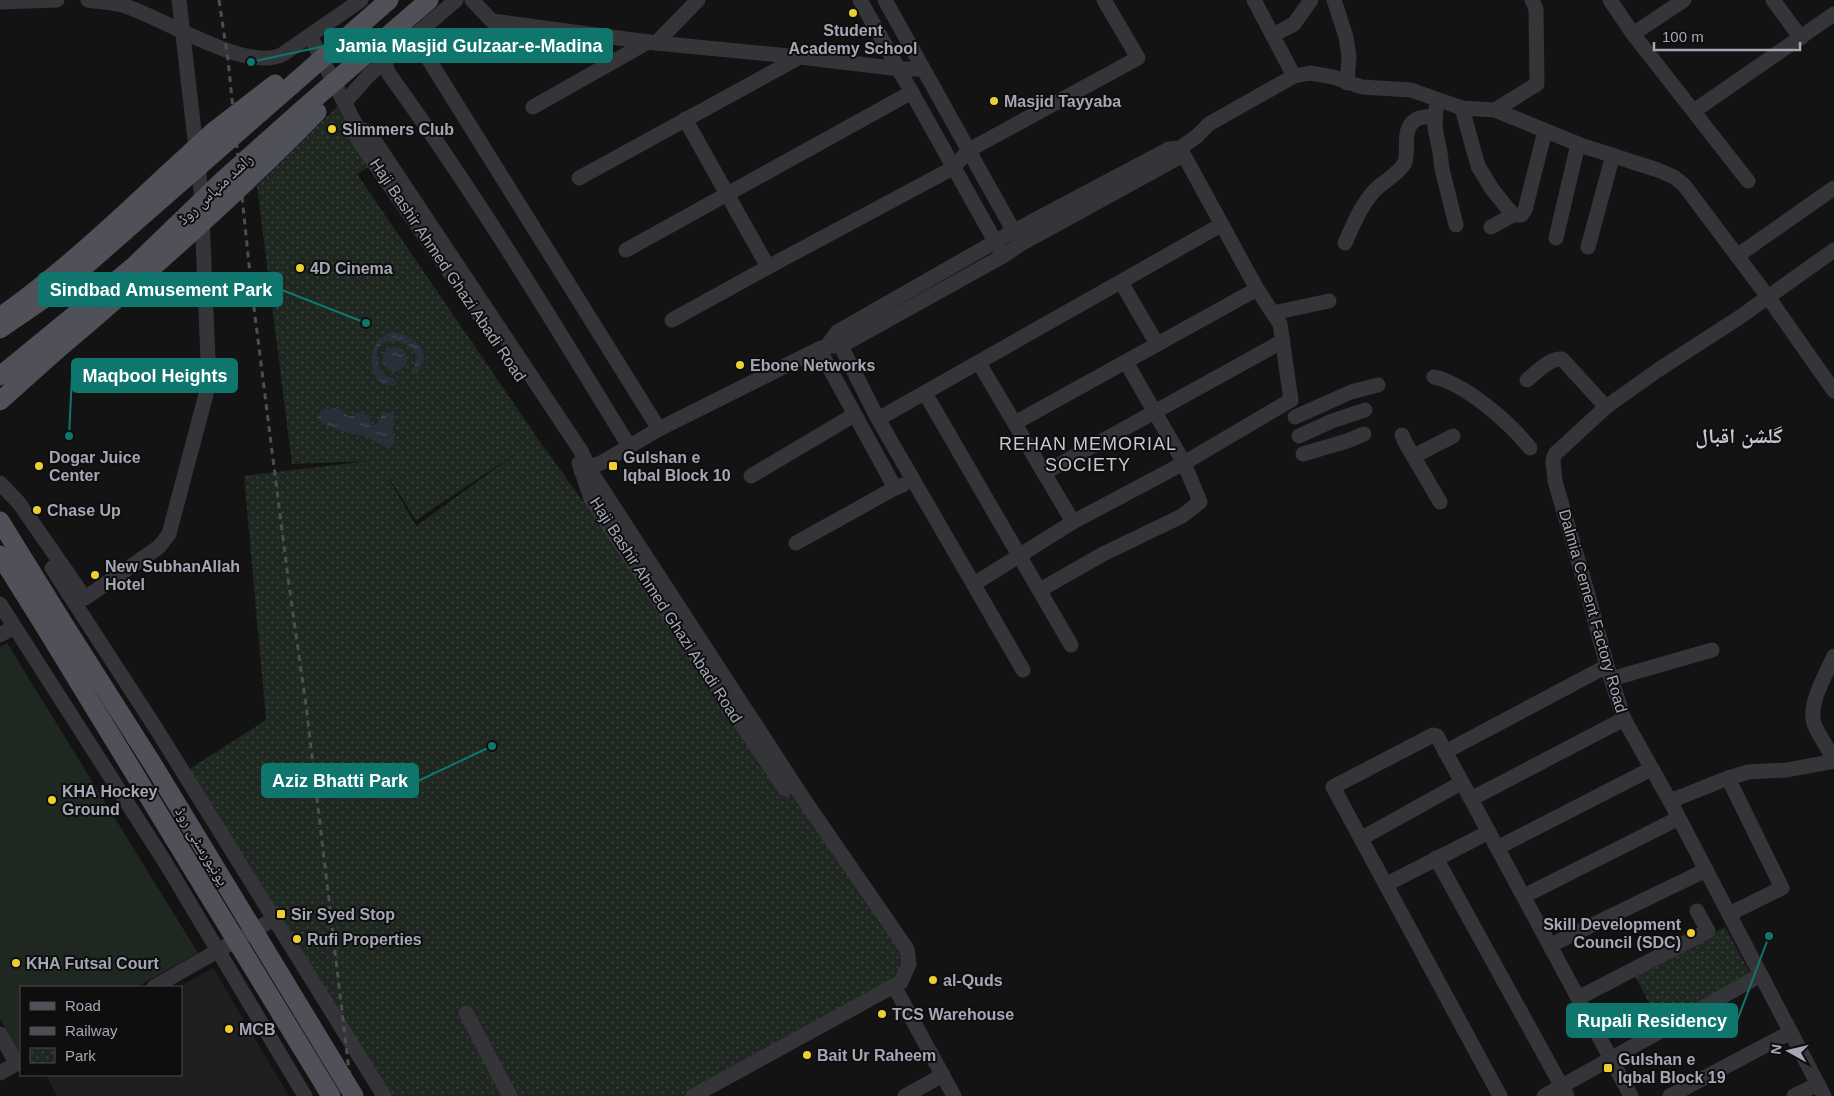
<svg xmlns="http://www.w3.org/2000/svg" width="1834" height="1096" font-family="Arial,'Noto Naskh Arabic',sans-serif">
<style>
.built{fill:#1f1f21}
.park{fill:url(#park-dots);fill-rule:evenodd}
.pitch{fill:#1f2721}
.water{fill:url(#water-ripples)}
.lines{fill:none;stroke-linecap:round;stroke-linejoin:round}
.minor{stroke:#343439;stroke-width:15}
.major{stroke:#505058;stroke-width:19}
.rail{stroke:#4d4d54;stroke-width:3;stroke-dasharray:6 5;stroke-linecap:butt}
.major-bridge{stroke:#505058;stroke-width:19}
.poi-dot{fill:#eecf31;stroke:#0e0e0f;stroke-width:2}
.labels{text-anchor:middle;dominant-baseline:central;stroke-width:4;stroke-linejoin:round;paint-order:stroke}
.poi-label{font-size:16px;font-weight:bold;fill:#a5a7b5;stroke:#0e0e0f;text-anchor:start}
.street-label{font-size:16px;fill:#a5a7b5;stroke:#0e0e0f}
.neighbourhood-label{font-size:18px;letter-spacing:1px;fill:#c5c7d1;stroke:#0e0e0f}
.district-label{font-size:21px;font-weight:bold;fill:#c5c7d1;stroke:#0e0e0f}
.leader{fill:none;stroke:#0f766e;stroke-width:2}
.callout-dot{fill:#0f766e;stroke:#0e0e0f;stroke-width:2}
.callout{fill:#0f766e;stroke:#0f766e;stroke-width:2}
.callout-label{font-size:18px;text-anchor:middle;font-weight:bold;fill:#fff}
</style>
<defs>
<pattern id="park-dots" width="8" height="8" patternUnits="userSpaceOnUse" patternTransform="scale(1.25)"><rect width="8" height="8" fill="#1f2721"/><path d="M2 2h.1M6 6h.1" fill="none" stroke="#3d443f" stroke-width="1.8" stroke-linecap="round"/></pattern>
<pattern id="water-ripples" width="26" height="14" patternUnits="userSpaceOnUse" patternTransform="scale(1.25)"><rect width="26" height="14" fill="#292f38"/><path d="M2 4q2-2 4 0t4 0M15 11q2-2 4 0t4 0" fill="none" stroke="#454a53"/></pattern>
</defs>
<rect width="100%" height="100%" fill="#131314"/>
<path class="built" d="M 213,968 L 289,1096 L 57,1096 L 46,1075 L 181,1075 L 181,987 L 179,987 Z"/>
<g class="park">
<path d="M 337,107 L 375,163 L 357,174 L 538,439 L 907,950 L 894,986 L 691,1096 L 383,1096 L 183,773 L 266,720 L 244,476 L 368,461 L 292,464 L 257,186 ZM 521,450 L 416,526 L 385,472 L 416,520 Z"/>
<path d="M 1725,927 L 1751,975 L 1661,1025 L 1633,973 Z"/>
</g>
<path class="pitch" d="M 7,643 L 198,953 L 137,987 L 21,987 L 21,1052 L 19,1053 L 0,1019 L 0,647 Z"/>
<g class="water">
<path d="M 394,332 C 417,336 434,354 416,375 L 412,369 C 433,342 368,325 378,363 C 380,372 386,377 394,378 L 397,385 C 366,390 361,338 394,332 Z"/>
<circle cx="395" cy="359" r="12"/>
<path d="M 333,408 L 342,410 L 348,416 L 354,416 L 358,412 L 370,416 L 370,425 L 377,424 L 383,412 L 391,413 L 395,416 L 392,431 L 395,434 L 393,444 L 390,447 C 377,446 371,437 361,435 C 345,432 334,430 320,422 L 318,418 L 321,410 Z"/>
</g>
<g class="lines">
<g class="minor">
<path d="M 88,0 C 99,2 111,2 122,5 C 161,16 247,74 283,54 L 361,0"/>
<path d="M 472,0 L 492,21 L 656,43 L 800,57 L 900,69 L 923,69"/>
<path d="M 860,0 L 1000,250"/>
<path d="M 885,0 L 1018,239"/>
<path d="M 1254,0 L 1294,76"/>
<path d="M 1334,0 L 1346,37 L 1349,57 L 1347,83"/>
<path d="M 1610,0 L 1633,34 L 1748,181"/>
<path d="M 1773,0 L 1801,38"/>
<path d="M 0,2 L 57,0"/>
<path d="M 1633,34 L 1684,0"/>
<path d="M 1273,35 L 1294,24 L 1311,0"/>
<path d="M 310,36 L 358,129 L 357,138 L 482,319"/>
<path d="M 414,36 L 659,429"/>
<path d="M 656,43 L 698,0"/>
<path d="M 384,62 L 389,74 C 476,194 552,320 629,446"/>
<path d="M 345,102 L 369,75 L 456,0"/>
<path d="M 533,107 L 648,42"/>
<path d="M 1436,108 L 1435,128 L 1440,152 L 1442,169 L 1456,225"/>
<path d="M 1462,108 L 1478,166 L 1492,189 L 1513,215 L 1521,215 L 1525,210 L 1545,131"/>
<path d="M 1495,110 L 1537,84 L 1536,9 L 1532,0"/>
<path d="M 1694,111 L 1834,14"/>
<path d="M 685,119 L 768,267"/>
<path d="M 358,129 L 368,131 L 581,451 L 593,475 L 805,801 L 907,949 L 909,964 L 901,982 L 693,1096"/>
<path d="M 579,178 L 800,57"/>
<path d="M 1491,227 L 1513,215"/>
<path d="M 1556,238 L 1578,144"/>
<path d="M 1345,243 C 1353,225 1361,205 1375,190 C 1384,181 1397,175 1404,164 C 1410,154 1402,136 1411,124 C 1417,116 1426,117 1435,116"/>
<path d="M 1588,247 L 1613,155"/>
<path d="M 626,250 L 912,92"/>
<path d="M 1737,256 L 1834,188"/>
<path d="M 1121,282 L 1157,344"/>
<path d="M 1273,313 L 1329,301"/>
<path d="M 672,320 L 768,267 L 953,168 L 969,150 L 1138,58 L 1104,0"/>
<path d="M 827,346 L 837,332 L 1014,231 L 1169,149 L 1180,148 L 1196,137 L 1209,124 L 1294,76 L 1310,73 L 1333,77 L 1362,87 L 1411,90 L 1462,108 L 1495,110 L 1583,146 L 1658,170 L 1674,177 L 1684,185 L 1768,297 L 1834,391"/>
<path d="M 841,346 L 878,419 L 1023,670"/>
<path d="M 819,349 L 895,488"/>
<path d="M 979,363 L 1073,522"/>
<path d="M 1434,377 C 1466,384 1510,423 1530,448"/>
<path d="M 1527,380 C 1537,372 1549,358 1562,359 L 1606,407"/>
<path d="M 925,393 L 1071,645"/>
<path d="M 1295,417 L 1351,392 L 1378,385"/>
<path d="M 878,419 L 1221,225"/>
<path d="M 1015,423 L 1257,289"/>
<path d="M 1402,435 L 1405,442 L 1440,502"/>
<path d="M 1299,436 L 1332,421 L 1365,410"/>
<path d="M 1303,454 L 1347,441 L 1364,434"/>
<path d="M 1414,456 L 1453,436"/>
<path d="M 579,463 L 591,499 L 785,789"/>
<path d="M 581,471 L 601,463 L 659,429 L 819,349 L 827,346 L 841,346 L 1003,256 L 1021,244 L 1176,159 L 1180,148"/>
<path d="M 1044,473 L 1283,341"/>
<path d="M 751,476 L 854,415"/>
<path d="M 0,483 L 19,503 L 85,598 L 159,547 L 169,534 L 209,383 L 201,192 L 179,0"/>
<path d="M 796,543 L 895,488 L 903,485"/>
<path d="M 52,568 L 157,730 L 384,1096"/>
<path d="M 974,584 L 1073,522 L 1184,463 L 1291,400 L 1280,324 L 1257,289 L 1180,148"/>
<path d="M 1040,590 L 1103,554 L 1182,516 L 1200,502 L 1184,463 L 1126,362"/>
<path d="M 0,604 L 165,862 L 305,1096"/>
<path d="M 0,635 L 14,627"/>
<path d="M 1834,656 C 1826,675 1806,706 1815,726 C 1820,737 1828,748 1834,760"/>
<path d="M 1611,679 L 1712,650"/>
<path d="M 1445,752 L 1607,666"/>
<path d="M 1728,778 L 1782,888 L 1729,914"/>
<path d="M 1471,799 L 1624,719"/>
<path d="M 1670,801 L 1728,778 L 1748,772 L 1787,770 L 1834,761"/>
<path d="M 1362,838 L 1461,783"/>
<path d="M 1497,848 L 1651,769"/>
<path d="M 1436,858 L 1567,1096"/>
<path d="M 1387,884 L 1489,832"/>
<path d="M 1524,896 L 1679,818"/>
<path d="M 1551,945 L 1706,870"/>
<path d="M 894,986 L 954,1096"/>
<path d="M 154,987 L 274,919"/>
<path d="M 1578,998 L 1708,931 L 1697,911"/>
<path d="M 466,1013 L 510,1096"/>
<path d="M 0,1034 L 17,1064"/>
<path d="M 0,1073 L 21,1061"/>
<path d="M 905,1096 L 943,1075"/>
<path d="M 1500,1096 L 1333,787 L 1433,735 L 1437,736 L 1631,1096"/>
<path d="M 1544,1096 L 1761,975"/>
<path d="M 1670,1096 L 1791,1032"/>
<path d="M 1794,1096 L 1818,1084"/>
<path d="M 1824,1096 L 1670,801 L 1624,719 L 1607,666 L 1589,598 L 1555,481 L 1553,461 L 1555,454 L 1606,407 L 1658,370 L 1740,317 L 1834,250"/>
</g>
<g class="major">
<path d="M 0,317 C 59,275 112,226 165,176"/>
<path d="M 0,401 L 57,350"/>
<path d="M 0,521 L 60,618"/>
<path d="M 0,555 L 45,627"/>
</g>
<path class="rail" d="M 219,0 L 228,60 L 251,284 L 288,578 L 306,705 L 352,1096"/>
<g class="major-bridge">
<path d="M 165,176 L 214,131 L 275,84"/>
<path d="M 0,329 L 60,288 L 389,0"/>
<path d="M 57,350 C 147,274 235,196 317,112"/>
<path d="M 0,376 L 134,266 L 223,180 L 305,107 L 429,0"/>
<path d="M 60,618 L 152,763 L 354,1096"/>
<path d="M 45,627 L 331,1096"/>
</g>
</g>
<g class="poi-dot">
<circle cx="853" cy="13" r="5"/>
<circle cx="994" cy="101" r="5"/>
<circle cx="332" cy="129" r="5"/>
<circle cx="300" cy="268" r="5"/>
<circle cx="740" cy="365" r="5"/>
<circle cx="39" cy="466" r="5"/>
<rect x="608" y="461" width="10" height="10" rx="2.5"/>
<circle cx="37" cy="510" r="5"/>
<circle cx="95" cy="575" r="5"/>
<circle cx="52" cy="800" r="5"/>
<rect x="276" y="909" width="10" height="10" rx="2.5"/>
<circle cx="1691" cy="933" r="5"/>
<circle cx="297" cy="939" r="5"/>
<circle cx="16" cy="963" r="5"/>
<circle cx="933" cy="980" r="5"/>
<circle cx="882" cy="1014" r="5"/>
<circle cx="229" cy="1029" r="5"/>
<circle cx="807" cy="1055" r="5"/>
<rect x="1603" y="1063" width="10" height="10" rx="2.5"/>
</g>
<g class="labels">
<g class="poi-label">
<text x="853" y="30" text-anchor="middle">Student<tspan x="853" dy="18">Academy School</tspan></text>
<text x="1004" y="101">Masjid Tayyaba</text>
<text x="342" y="129">Slimmers Club</text>
<text x="310" y="268">4D Cinema</text>
<text x="750" y="365">Ebone Networks</text>
<text x="49" y="457">Dogar Juice<tspan x="49" dy="18">Center</tspan></text>
<text x="623" y="457">Gulshan e<tspan x="623" dy="18">Iqbal Block 10</tspan></text>
<text x="47" y="510">Chase Up</text>
<text x="105" y="566">New SubhanAllah<tspan x="105" dy="18">Hotel</tspan></text>
<text x="62" y="791">KHA Hockey<tspan x="62" dy="18">Ground</tspan></text>
<text x="291" y="914">Sir Syed Stop</text>
<text x="1681" y="924" text-anchor="end">Skill Development<tspan x="1681" dy="18">Council (SDC)</tspan></text>
<text x="307" y="939">Rufi Properties</text>
<text x="26" y="963">KHA Futsal Court</text>
<text x="943" y="980">al-Quds</text>
<text x="892" y="1014">TCS Warehouse</text>
<text x="239" y="1029">MCB</text>
<text x="817" y="1055">Bait Ur Raheem</text>
<text x="1618" y="1059">Gulshan e<tspan x="1618" dy="18">Iqbal Block 19</tspan></text>
</g>
<g class="street-label">
<text transform="translate(215 189) rotate(-43)">راشد منہاس روڈ</text>
<text transform="translate(448 270) rotate(56)">Haji Bashir Ahmed Ghazi Abadi Road</text>
<text transform="translate(666 610) rotate(57)">Haji Bashir Ahmed Ghazi Abadi Road</text>
<text transform="translate(1593 611) rotate(74)">Dalmia Cement Factory Road</text>
<text transform="translate(202 846) rotate(59)">یونیورسٹی روڈ</text>
</g>
<g class="neighbourhood-label">
<text x="1088" y="444">REHAN MEMORIAL<tspan x="1088" dy="21">SOCIETY</tspan></text>
</g>
<g class="district-label">
<text x="1739" y="435">گلشن اقبال</text>
</g>
</g>
<path class="leader" d="M251 62L325 46M366 323L282 290M69 436L72 376M492 746L418 781M1769 936L1737 1021"/>
<g class="callout-dot">
<circle cx="251" cy="62" r="5"/>
<circle cx="366" cy="323" r="5"/>
<circle cx="69" cy="436" r="5"/>
<circle cx="492" cy="746" r="5"/>
<circle cx="1769" cy="936" r="5"/>
</g>
<g class="callout">
<rect x="325" y="29" width="287" height="33" rx="5"/>
<rect x="39" y="273" width="243" height="33" rx="5"/>
<rect x="72" y="359" width="165" height="33" rx="5"/>
<rect x="262" y="764" width="156" height="33" rx="5"/>
<rect x="1567" y="1004" width="170" height="33" rx="5"/>
</g>
<g class="callout-label">
<text x="469" y="52">Jamia Masjid Gulzaar-e-Madina</text>
<text x="161" y="296">Sindbad Amusement Park</text>
<text x="155" y="382">Maqbool Heights</text>
<text x="340" y="787">Aziz Bhatti Park</text>
<text x="1652" y="1027">Rupali Residency</text>
</g>
<rect x="20" y="986" width="162" height="90" fill="#0e0e0f" stroke="#4a4b51"/>
<rect x="30" y="1002" width="25" height="8" fill="#505058" stroke="#4a4b51"/>
<text x="65" y="1011" font-size="15" fill="#a5a7b5">Road</text>
<rect x="30" y="1027" width="25" height="8" fill="#4d4d54" stroke="#4a4b51"/>
<text x="65" y="1036" font-size="15" fill="#a5a7b5">Railway</text>
<rect x="30" y="1048" width="25" height="15" fill="url(#park-dots)" stroke="#4a4b51"/>
<text x="65" y="1061" font-size="15" fill="#a5a7b5">Park</text>
<g transform="translate(1789 1051) rotate(278)" stroke="#0e0e0f" stroke-width="4" paint-order="stroke">
<path d="M0-4L9 19L0 12L-9 19Z" fill="#a5a7b5"/>
<text y="-8" font-size="14" font-weight="bold" text-anchor="middle" fill="#a5a7b5">N</text>
</g>
<path d="M1654 42v8h146v-8" fill="none" stroke="#a5a7b5" stroke-width="2.5"/>
<text x="1662" y="42" font-size="15" fill="#a5a7b5" stroke="#0e0e0f" stroke-width="4" paint-order="stroke">100 m</text>
</svg>
